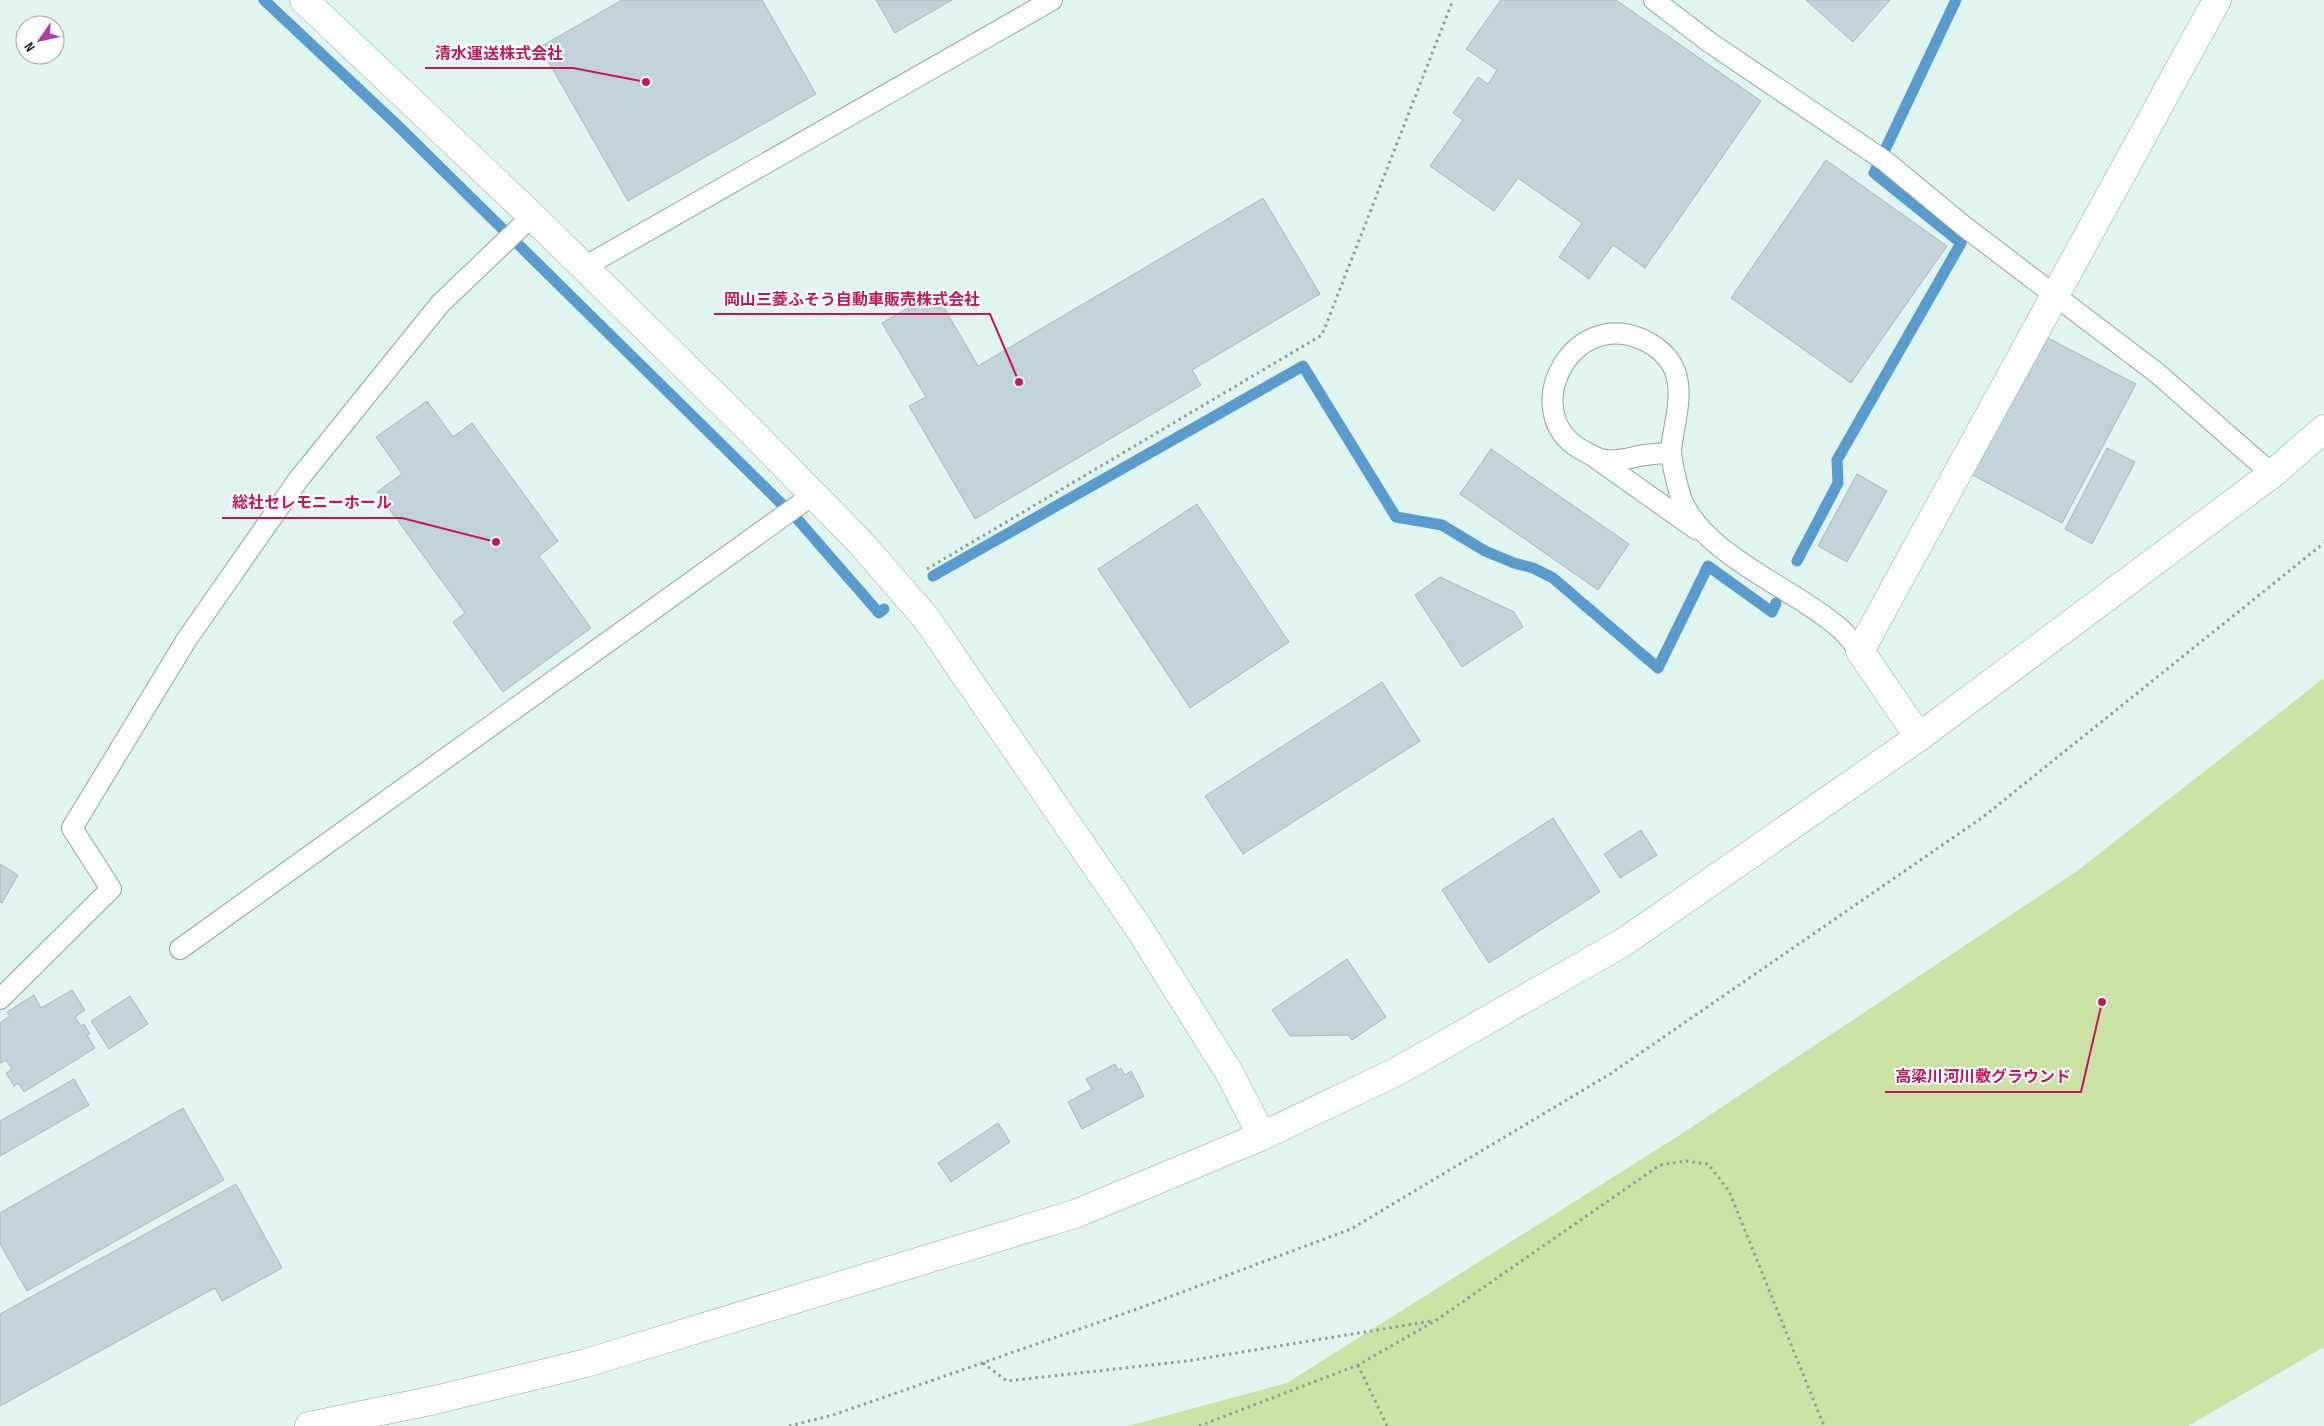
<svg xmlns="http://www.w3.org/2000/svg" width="2324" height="1426" font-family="'Sofia Sans Condensed','Noto Sans JP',sans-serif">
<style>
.green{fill:#cbe2a5}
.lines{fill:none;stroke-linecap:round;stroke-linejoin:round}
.stream{stroke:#599bcd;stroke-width:11}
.building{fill:#c1d3d8;stroke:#a7b9bd}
.service-casing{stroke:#91a3a0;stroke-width:22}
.minor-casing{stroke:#91a3a0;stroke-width:29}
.tertiary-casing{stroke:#91a3a0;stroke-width:29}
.path{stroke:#8d9c99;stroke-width:3;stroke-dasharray:2.5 4;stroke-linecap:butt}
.service{stroke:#fff;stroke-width:20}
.minor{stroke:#fff;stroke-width:28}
.tertiary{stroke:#fff;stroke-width:28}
.leader{fill:none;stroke:#c2185b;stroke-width:2}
.callout-dot{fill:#c2185b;stroke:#fff;stroke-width:2}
.callout-label{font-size:16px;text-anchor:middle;font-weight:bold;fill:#c2185b;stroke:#fff;stroke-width:4;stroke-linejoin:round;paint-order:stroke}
</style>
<rect width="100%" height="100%" fill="#e0f4f0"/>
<path class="green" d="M 2324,678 L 2324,1347 L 2188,1426 L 1128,1426 L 1287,1383 L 1683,1133 L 2077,871 Z"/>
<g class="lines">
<g class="stream">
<path d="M 264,0 L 394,122 L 799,521 L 879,613 L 884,609"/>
<path d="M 1797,561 L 1838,483 L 1837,460 L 1961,243 L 1874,173 L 1956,0"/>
<path d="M 933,576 L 1303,366 L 1396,517 L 1442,525 L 1485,551 L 1514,563 L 1533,568 L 1553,578 L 1658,668 L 1708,566 L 1772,612 L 1776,603"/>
</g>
</g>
<g class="building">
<path d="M 622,0 L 762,0 L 816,94 L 628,201 L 540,47 Z"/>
<path d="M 876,0 L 952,0 L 895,33 Z"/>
<path d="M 1501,0 L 1616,0 L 1761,101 L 1645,268 L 1613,245 L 1589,279 L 1559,257 L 1582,223 L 1518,178 L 1494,211 L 1430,166 L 1463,120 L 1453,113 L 1478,77 L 1488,84 L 1497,70 L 1466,49 Z"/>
<path d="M 1806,0 L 1890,0 L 1853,42 Z"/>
<path d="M 1826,160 L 1947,246 L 1851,383 L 1731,298 Z"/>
<path d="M 1263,198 L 1320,294 L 1192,370 L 1201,385 L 975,519 L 909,406 L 926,397 L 882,323 L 935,292 L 978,366 Z"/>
<path d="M 2044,336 L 2136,384 L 2062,523 L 1971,474 Z"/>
<path d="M 427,401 L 453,437 L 472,423 L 558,541 L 539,556 L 591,628 L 503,692 L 453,622 L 465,613 L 377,492 L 402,474 L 376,437 Z"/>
<path d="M 2107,448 L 2135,462 L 2092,544 L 2065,529 Z"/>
<path d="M 1491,449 L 1629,544 L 1598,590 L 1460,494 Z"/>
<path d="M 1857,474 L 1887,491 L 1847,562 L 1818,546 Z"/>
<path d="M 1197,504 L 1289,642 L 1190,708 L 1098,569 Z"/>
<path d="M 1440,577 L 1514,612 L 1523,627 L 1462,667 L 1415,595 Z"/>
<path d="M 1382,682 L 1420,741 L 1243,854 L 1205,796 Z"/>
<path d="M 1553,818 L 1600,892 L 1489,963 L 1442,890 Z"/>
<path d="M 1641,830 L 1657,855 L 1620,878 L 1604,854 Z"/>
<path d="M 0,864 L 18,875 L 2,903 L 0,902 Z"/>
<path d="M 1347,959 L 1386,1017 L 1352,1040 L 1348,1035 L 1290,1036 L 1272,1010 Z"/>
<path d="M 72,990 L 85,1010 L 75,1017 L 81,1026 L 84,1024 L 90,1034 L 87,1035 L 95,1048 L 24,1092 L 18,1083 L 14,1086 L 6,1073 L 12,1069 L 6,1060 L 1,1063 L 0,1061 L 0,1023 L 10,1016 L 7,1012 L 34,995 L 41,1008 Z"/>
<path d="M 130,996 L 148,1024 L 109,1049 L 91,1021 Z"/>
<path d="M 1115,1064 L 1118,1070 L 1121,1068 L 1125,1075 L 1131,1071 L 1144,1096 L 1082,1129 L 1068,1102 L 1092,1089 L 1086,1079 Z"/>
<path d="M 74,1079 L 89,1105 L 0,1156 L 0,1121 Z"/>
<path d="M 183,1108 L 224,1180 L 27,1291 L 0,1244 L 0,1213 Z"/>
<path d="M 998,1123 L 1010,1142 L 951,1182 L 938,1163 Z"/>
<path d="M 236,1184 L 282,1268 L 222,1301 L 215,1288 L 0,1406 L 0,1314 Z"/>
</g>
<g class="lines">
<g class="service-casing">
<g id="service">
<path d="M 1654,0 L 1709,42 L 1885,161 L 1965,227 L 2157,373 L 2272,474"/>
<path d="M 584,267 L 1052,0"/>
<path d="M 1671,453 C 1662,453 1653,454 1645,455 C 1631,457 1619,462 1604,460 C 1595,458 1588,453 1580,449 C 1515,410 1576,299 1651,344 C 1694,370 1675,412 1671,450 C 1671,461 1678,488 1681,498 C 1702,554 1793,588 1837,626 C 1846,633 1853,643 1860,651"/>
<path d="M 1597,459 L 1696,529"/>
<path d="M 180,949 L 814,494"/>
<path d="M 0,999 L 111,889 L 72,828 L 187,639 L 298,480 L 440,304 L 532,216"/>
</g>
</g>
<g class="minor-casing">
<g id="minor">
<path d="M 1919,737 L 1860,651 L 2217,0"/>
<path d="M 1624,942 L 1919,737 L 2272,474 L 2324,429"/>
</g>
</g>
<g class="tertiary-casing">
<g id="tertiary">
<path d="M 304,0 L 532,216 L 751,431 L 860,542 L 926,618 L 1140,930 L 1230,1074 L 1262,1136"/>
<path d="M 309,1426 L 435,1400 L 586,1363 L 1075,1214 L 1262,1136 L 1398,1071 L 1624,942"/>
</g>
</g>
<g class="path">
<path d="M 927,569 L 1322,335 L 1453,0"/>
<path d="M 983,1363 L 1007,1381 L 1187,1361 L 1432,1321"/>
<path d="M 1358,1365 L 1387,1426"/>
<path d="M 789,1426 L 833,1415 L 1137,1309 L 1351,1229 L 1610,1074 L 1983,817 L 2324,543"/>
<path d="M 1199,1426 L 1358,1365 L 1435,1321 L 1660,1165 L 1686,1161 L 1708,1164 L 1729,1191 L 1824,1426"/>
</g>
<use href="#service" class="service"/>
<use href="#minor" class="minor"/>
<use href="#tertiary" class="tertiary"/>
</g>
<path class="leader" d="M646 82L573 68H425M1019 382L990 314H714M496 542L402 518H222M2102 1002L2081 1092H1885"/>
<g class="callout-dot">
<circle cx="646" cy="82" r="5"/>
<circle cx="1019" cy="382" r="5"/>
<circle cx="496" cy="542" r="5"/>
<circle cx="2102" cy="1002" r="5"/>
</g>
<g class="callout-label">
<text x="499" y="59">清水運送株式会社</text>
<text x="852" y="305">岡山三菱ふそう自動車販売株式会社</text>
<text x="312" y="508">総社セレモニーホール</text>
<text x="1983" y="1082">高梁川河川敷グラウンド</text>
</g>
<g transform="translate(40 40) rotate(236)"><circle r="24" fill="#ffffff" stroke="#a2a5a4"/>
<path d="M0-4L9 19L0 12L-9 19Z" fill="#ab41a2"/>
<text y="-8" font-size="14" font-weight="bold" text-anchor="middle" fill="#161d1b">N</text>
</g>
</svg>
